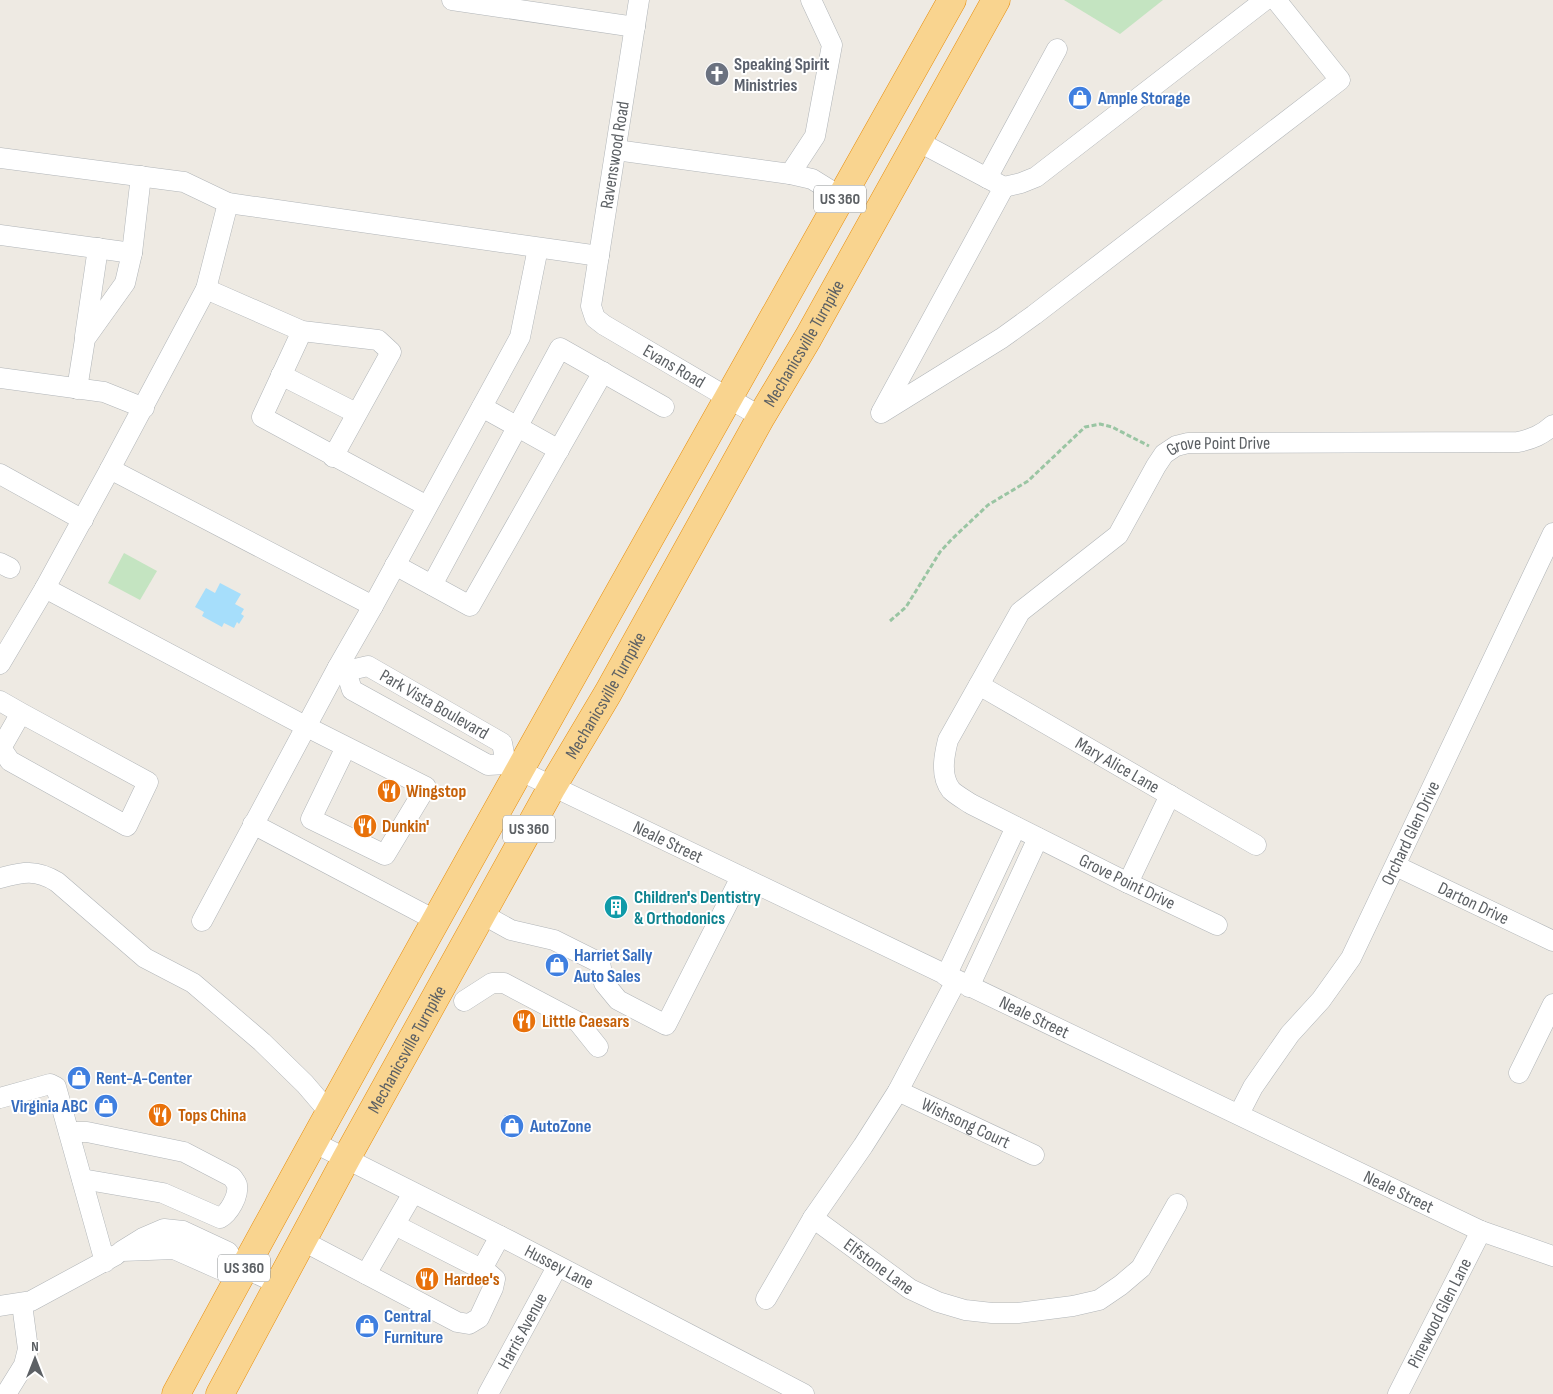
<svg xmlns="http://www.w3.org/2000/svg" width="1553" height="1394" font-family="'Sofia Sans Condensed',sans-serif">
<style>
.green{fill:#c4e4c1}
.water{fill:#a6defb}
.lines{fill:none;stroke-linecap:round;stroke-linejoin:round}
.minor-casing{stroke:#b1b5b8;stroke-width:21}
.highway-casing{stroke:#e88d09;stroke-width:29}
.path{stroke:#9ac5a3;stroke-width:3;stroke-dasharray:5 2.5;stroke-linecap:butt}
.minor{stroke:#fff;stroke-width:20}
.highway{stroke:#f9d48f;stroke-width:28}
.labels{text-anchor:middle;dominant-baseline:central;stroke-width:4;stroke-linejoin:round;paint-order:stroke}
.shield{fill:#fff;stroke:#8d9092;stroke-width:1}
.shield-label{font-size:16px;font-weight:bold;fill:#5c6064}
.worship-label{font-size:18px;font-weight:bold;fill:#5b616d;stroke:#fff;text-anchor:start}
.shop-label{font-size:18px;font-weight:bold;fill:#366cbe;stroke:#fff;text-anchor:start}
.street-label{font-size:18px;fill:#5c6064;stroke:#fff}
.food-label{font-size:18px;font-weight:bold;fill:#c56008;stroke:#fff;text-anchor:start}
.culture-label{font-size:18px;font-weight:bold;fill:#0d838f;stroke:#fff;text-anchor:start}
</style>
<rect width="100%" height="100%" fill="#eeeae3"/>
<g class="green">
<path d="M 1064,0 L 1163,0 L 1120,34 Z"/>
<path d="M 124,553 L 157,571 L 140,600 L 108,583 Z"/>
</g>
<path class="water" d="M 220,583 L 241,594 L 235,604 L 244,609 L 241,614 L 244,616 L 239,624 L 237,622 L 234,628 L 224,623 L 222,627 L 202,616 L 204,612 L 195,607 L 206,588 L 215,593 Z"/>
<g class="lines">
<g class="minor-casing">
<g id="minor">
<path d="M 452,0 L 635,27"/>
<path id="s1" d="M 639,0 L 591,306 L 595,318 L 604,325 L 761,417"/>
<path d="M 616,150 L 790,174 L 812,179 L 841,197"/>
<path d="M 0,158 L 184,182 L 228,203 L 599,256"/>
<path d="M 790,174 L 815,136 L 832,45 L 811,0"/>
<path d="M 987,178 L 1057,49"/>
<path d="M 1004,187 L 1021,183 L 1036,177 L 1265,0"/>
<path d="M 0,235 L 132,253"/>
<path d="M 206,289 L 302,331 L 378,340 L 391,352 L 333,457"/>
<path d="M 302,331 L 262,417 L 427,506"/>
<path d="M 85,336 L 98,248"/>
<path d="M 281,375 L 356,413"/>
<path d="M 0,378 L 104,392 L 144,408"/>
<path d="M 77,389 L 85,339 L 125,283 L 132,253 L 141,176"/>
<path d="M 482,407 L 559,450"/>
<path d="M 882,411 L 1004,187 L 919,142"/>
<path d="M 881,413 L 1002,338 L 1034,315 L 1340,80 L 1276,0"/>
<path d="M 110,469 L 206,289 L 228,203"/>
<path d="M 0,474 L 83,520"/>
<path d="M 0,563 L 10,568"/>
<path d="M 395,565 L 470,606 L 603,372"/>
<path d="M 432,585 L 560,348 L 664,407"/>
<path d="M 45,588 L 307,727 L 426,787 L 385,855 L 311,819 L 346,747"/>
<path d="M 373,606 L 520,337 L 538,248"/>
<path d="M 0,664 L 45,588 L 110,469 L 373,606 L 338,667 L 202,921"/>
<path id="s2" d="M 338,667 L 346,671 L 352,690 L 488,765 L 506,764 L 1458,1220 L 1481,1231 L 1553,1256"/>
<path id="s3" d="M 346,671 L 368,666 L 502,743 L 506,764"/>
<path id="s4" d="M 979,685 L 1256,845"/>
<path d="M 0,701 L 21,713 L 148,782 L 127,826 L 10,761 L 1,748 L 21,713"/>
<path d="M 253,824 L 435,920"/>
<path id="s5" d="M 1396,866 L 1553,941"/>
<path d="M 0,878 C 23,872 36,869 57,882 L 145,958 L 193,983 L 262,1042 L 305,1084 L 329,1112"/>
<path d="M 1128,883 L 1170,795"/>
<path d="M 482,914 L 511,930 L 554,940 L 600,963 L 604,983 L 618,1000 L 666,1025 L 741,877"/>
<path id="s6" d="M 1217,925 L 1128,883 L 971,804 C 965,800 956,795 951,790 C 940,776 944,756 948,740 L 1020,612 L 1118,535 L 1156,466 L 1164,454 L 1176,446 L 1188,443 L 1518,442 C 1532,439 1542,435 1553,425"/>
<path d="M 946,976 L 1016,827"/>
<path id="s7" d="M 956,981 L 898,1091 L 863,1146 L 813,1218 L 910,1289 L 938,1302 L 965,1310 L 992,1313 L 1018,1313 L 1073,1306 L 1099,1300 L 1121,1285 L 1141,1268 L 1177,1204"/>
<path d="M 969,987 L 1038,838"/>
<path d="M 464,1001 L 492,983 L 504,983 L 578,1022 L 598,1047"/>
<path d="M 1519,1073 L 1553,1004"/>
<path id="s8" d="M 898,1091 L 1034,1155"/>
<path d="M 0,1098 L 50,1084 L 56,1087 L 105,1262"/>
<path id="s9" d="M 1239,1114 L 1253,1087 L 1290,1034 L 1321,1000 L 1351,958 L 1553,533"/>
<path d="M 69,1132 L 87,1132 L 184,1152 L 232,1177 C 234,1180 236,1182 237,1185 C 239,1196 229,1213 220,1218 L 163,1193 L 82,1179"/>
<path id="s10" d="M 313,1142 L 510,1241 L 804,1394"/>
<path d="M 303,1241 L 457,1322 L 469,1324 L 479,1318 L 493,1288 L 495,1279 L 487,1272 L 395,1225"/>
<path d="M 235,1264 L 219,1269 L 174,1249 L 122,1251 L 143,1238 L 164,1229 L 183,1231 L 228,1252 L 235,1264 L 279,1284"/>
<path d="M 482,1269 L 500,1236"/>
<path d="M 366,1274 L 413,1193"/>
<path d="M 766,1299 L 813,1218"/>
<path d="M 0,1306 L 31,1301 L 116,1255"/>
<path d="M 6,1394 L 24,1365 L 28,1349 L 22,1304"/>
<path id="s11" d="M 488,1394 L 557,1267"/>
<path id="s12" d="M 1398,1394 L 1481,1231"/>
</g>
</g>
<g class="highway-casing">
<g id="highway">
<path d="M 176,1394 C 429,926 692,464 952,0"/>
<path id="s13" d="M 220,1394 L 346,1159 L 552,787 L 608,693 L 761,417 L 808,338 L 996,0"/>
</g>
</g>
<path class="path" d="M 890,621 L 906,607 L 940,552 L 952,539 L 988,505 L 1028,481 L 1085,427 L 1100,424 L 1112,427 L 1149,446"/>
<use href="#minor" class="minor"/>
<use href="#highway" class="highway"/>
</g>
<defs>
<g id="church-disc" transform="scale(1.25)"><circle r="9.5" fill="#6b7280" stroke="#fff"/><path d="M-1.2-6h2.4v3.5h3.3v2.4h-3.3V6h-2.4V-.1h-3.3v-2.4h3.3Z" fill="#fff"/></g>
<g id="shop-disc" transform="scale(1.25)"><circle r="9.5" fill="#3f7fe0" stroke="#fff"/><path d="M-5-2.5h2.3a2.7 3.5 0 0 1 5.4 0H5L5.5 6h-11ZM-1.5-2.5h3a1.5 2.3 0 0 0-3 0Z" fill="#fff"/></g>
<g id="restaurant-disc" transform="scale(1.25)"><circle r="9.5" fill="#e8710a" stroke="#fff"/><path d="M-5-6h1v4h1v-4h1v4h1v-4h1v5L-1.5 .5V6h-2V.5L-5-1ZM5-6V6H3V1.5H1.5Q1.5-4 5-6Z" fill="#fff"/></g>
<g id="building-disc" transform="scale(1.25)"><circle r="9.5" fill="#0f9aa8" stroke="#fff"/><path d="M-4-6H4V6H1V3H-1V6H-4ZM-2.5-4.3h1.7v1.8h-1.7ZM.8-4.3h1.7v1.8H.8ZM-2.5-1h1.7V.8h-1.7ZM.8-1h1.7V.8H.8Z" fill="#fff"/></g>
</defs>
<g fill-rule="evenodd">
<use href="#church-disc" x="717" y="74"/>
<use href="#shop-disc" x="1080" y="98"/>
<use href="#restaurant-disc" x="389" y="791"/>
<use href="#restaurant-disc" x="365" y="826"/>
<use href="#building-disc" x="616" y="907"/>
<use href="#shop-disc" x="557" y="965"/>
<use href="#restaurant-disc" x="524" y="1021"/>
<use href="#shop-disc" x="79" y="1078"/>
<use href="#shop-disc" x="106" y="1106"/>
<use href="#restaurant-disc" x="160" y="1115"/>
<use href="#shop-disc" x="512" y="1126"/>
<use href="#restaurant-disc" x="427" y="1279"/>
<use href="#shop-disc" x="367" y="1326"/>
</g>
<g class="labels">
<g class="shield">
<rect x="814" y="185.5" width="52" height="27" rx="4"/>
<rect x="503" y="815.5" width="52" height="27" rx="4"/>
<rect x="218" y="1254.5" width="52" height="27" rx="4"/>
</g>
<g class="shield-label">
<text x="840" y="199">US 360</text>
<text x="529" y="829">US 360</text>
<text x="244" y="1268">US 360</text>
</g>
<g class="worship-label">
<text x="734" y="64">Speaking Spirit<tspan x="734" dy="21">Ministries</tspan></text>
</g>
<g class="shop-label">
<text x="1098" y="98">Ample Storage</text>
<text x="574" y="955">Harriet Sally<tspan x="574" dy="21">Auto Sales</tspan></text>
<text x="96" y="1078">Rent-A-Center</text>
<text x="88" y="1106" text-anchor="end">Virginia ABC</text>
<text x="530" y="1126">AutoZone</text>
<text x="384" y="1316">Central<tspan x="384" dy="21">Furniture</tspan></text>
</g>
<g class="street-label">
<text transform="translate(615 155) rotate(-81)">Ravenswood Road</text>
<text stroke="none"><textPath href="#s13" startOffset="1202">Mechanicsville Turnpike</textPath></text>
<text stroke="none"><textPath href="#s1" startOffset="415">Evans Road</textPath></text>
<text stroke="none"><textPath href="#s6" startOffset="772">Grove Point Drive</textPath></text>
<text stroke="none"><textPath href="#s13" startOffset="798">Mechanicsville Turnpike</textPath></text>
<text stroke="none"><textPath href="#s3" startOffset="99">Park Vista Boulevard</textPath></text>
<text stroke="none"><textPath href="#s4" startOffset="160">Mary Alice Lane</textPath></text>
<text stroke="none"><textPath href="#s9" startOffset="331">Orchard Glen Drive</textPath></text>
<text stroke="none"><textPath href="#s2" startOffset="382">Neale Street</textPath></text>
<text transform="translate(1127 882) rotate(26)">Grove Point Drive</text>
<text stroke="none"><textPath href="#s5" startOffset="86">Darton Drive</textPath></text>
<text stroke="none"><textPath href="#s2" startOffset="788">Neale Street</textPath></text>
<text stroke="none"><textPath href="#s13" startOffset="392">Mechanicsville Turnpike</textPath></text>
<text stroke="none"><textPath href="#s8" startOffset="75">Wishsong Court</textPath></text>
<text stroke="none"><textPath href="#s2" startOffset="1192">Neale Street</textPath></text>
<text stroke="none"><textPath href="#s7" startOffset="359">Elfstone Lane</textPath></text>
<text stroke="none"><textPath href="#s10" startOffset="276">Hussey Lane</textPath></text>
<text stroke="none"><textPath href="#s12" startOffset="91">Pinewood Glen Lane</textPath></text>
<text stroke="none"><textPath href="#s11" startOffset="72">Harris Avenue</textPath></text>
</g>
<g class="food-label">
<text x="406" y="791">Wingstop</text>
<text x="382" y="826">Dunkin'</text>
<text x="542" y="1021">Little Caesars</text>
<text x="178" y="1115">Tops China</text>
<text x="444" y="1279">Hardee's</text>
</g>
<g class="culture-label">
<text x="634" y="897">Children's Dentistry<tspan x="634" dy="21">&amp; Orthodonics</tspan></text>
</g>
</g>
<g transform="translate(35 1359)" stroke="#ffffff" stroke-width="4" paint-order="stroke">
<path d="M0-4L9 19L0 12L-9 19Z" fill="#5c6064"/>
<text y="-8" font-size="14" font-weight="bold" text-anchor="middle" fill="#5c6064">N</text>
</g>
</svg>
